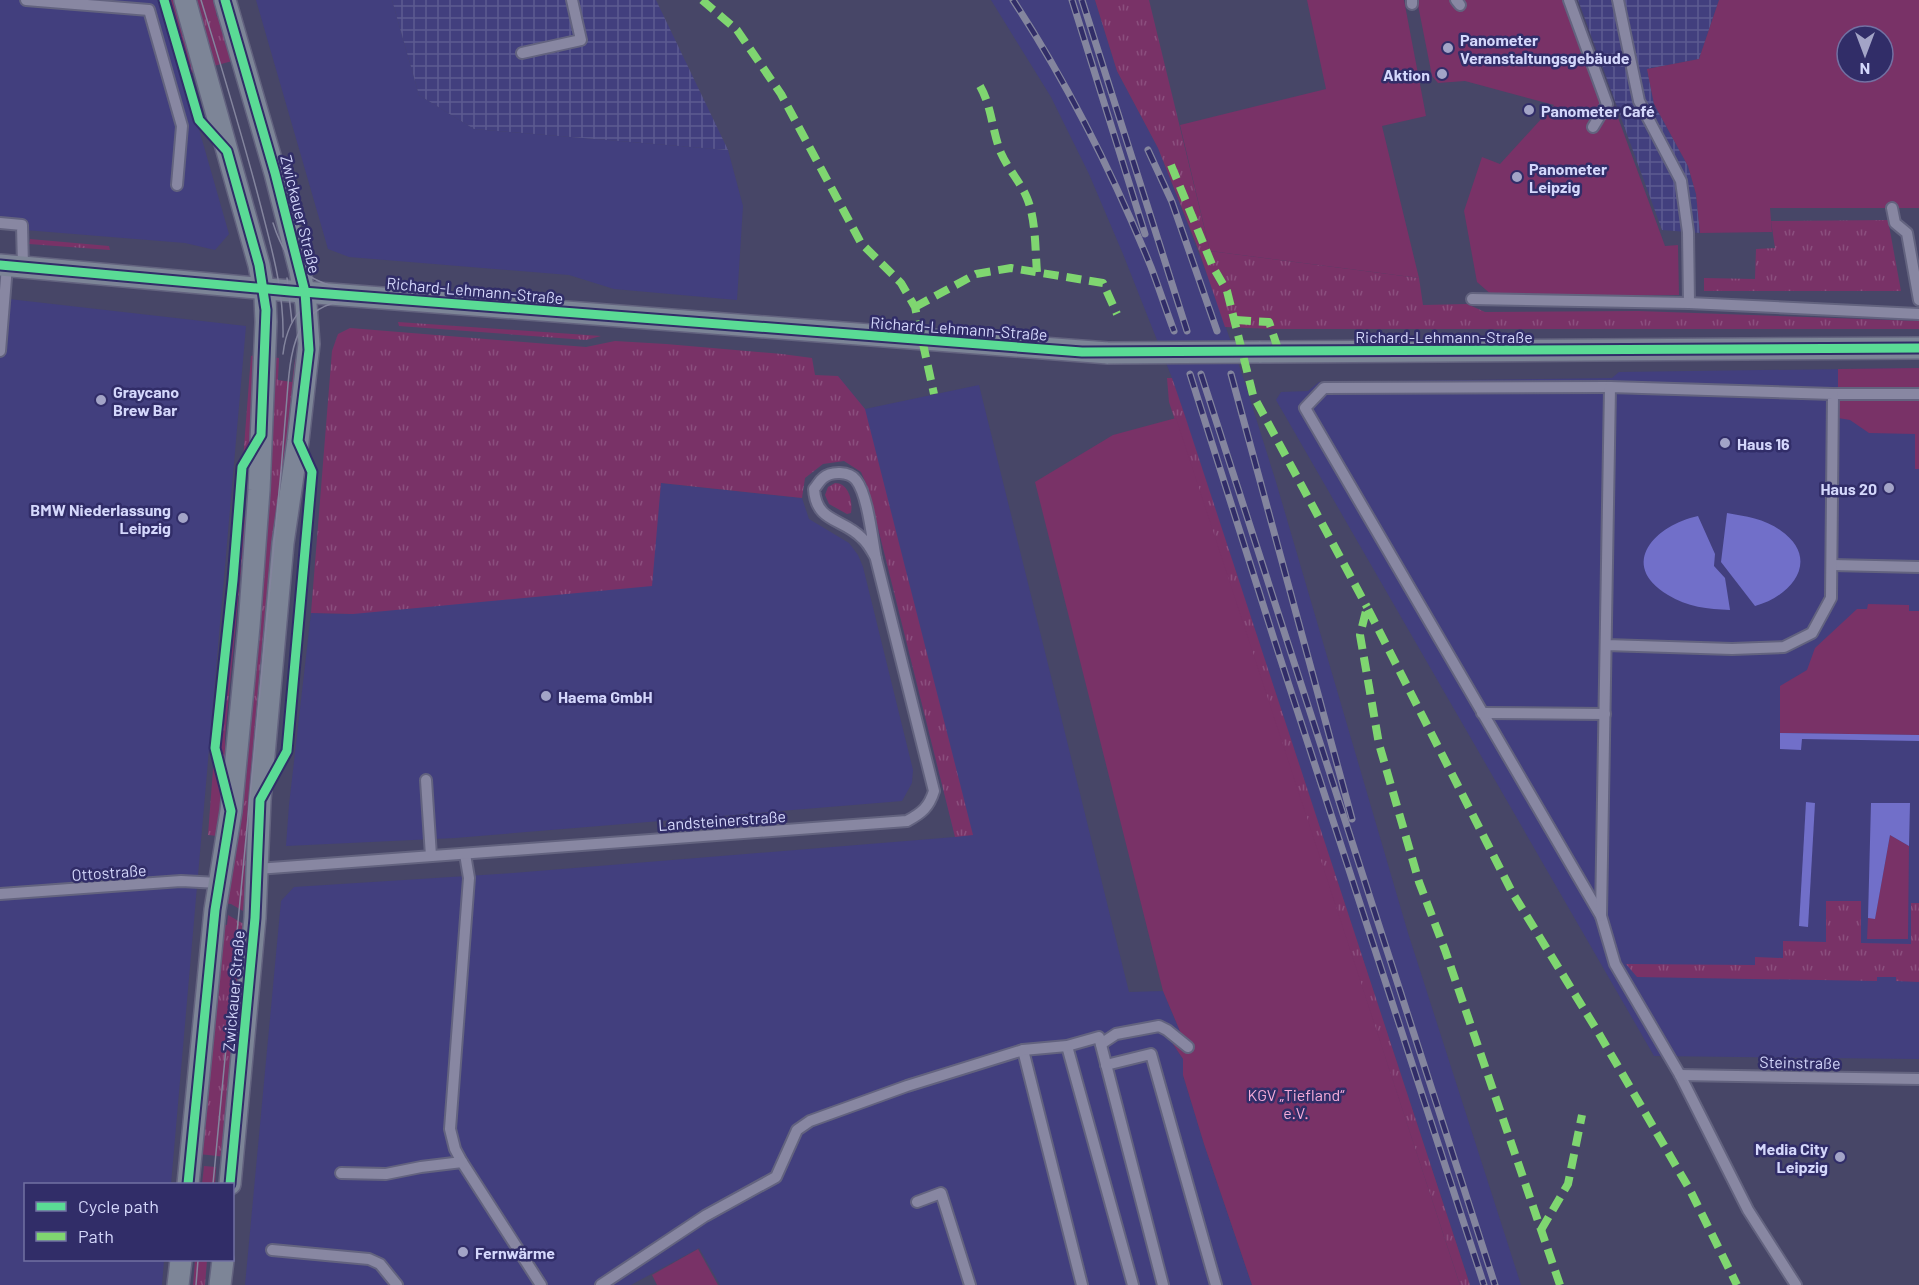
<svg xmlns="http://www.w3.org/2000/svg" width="1919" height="1285" font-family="Barlow,sans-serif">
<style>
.built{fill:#423f7e}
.industrial{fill:url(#industrial-grid)}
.grass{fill:url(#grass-tufts)}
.green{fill:#793267;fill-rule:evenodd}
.water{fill:#716fc9}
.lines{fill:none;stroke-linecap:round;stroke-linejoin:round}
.minor-casing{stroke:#63637f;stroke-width:14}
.major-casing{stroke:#63637f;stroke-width:24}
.minor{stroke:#8887a2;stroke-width:10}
.major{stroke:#7d8597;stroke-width:21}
.tram{stroke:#84859e;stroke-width:1.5}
.rail-casing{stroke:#84859e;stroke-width:7}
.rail{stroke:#312d68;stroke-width:4.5;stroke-dasharray:14;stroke-linecap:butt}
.major-bridge-casing{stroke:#63637f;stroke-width:24;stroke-linecap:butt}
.major-bridge{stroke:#7d8597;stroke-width:21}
.quiet{stroke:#7fd670;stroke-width:8;stroke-dasharray:15 8;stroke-linecap:butt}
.cycleway-casing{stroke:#312d68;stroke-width:13}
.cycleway{stroke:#5adb95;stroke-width:9}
.poi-dot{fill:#a3a4c7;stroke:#312d68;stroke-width:2}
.labels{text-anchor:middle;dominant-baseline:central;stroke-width:5;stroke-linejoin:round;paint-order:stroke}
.poi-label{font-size:16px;font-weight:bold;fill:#d4d7fb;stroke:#312d68;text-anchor:start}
.street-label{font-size:16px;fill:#d4d7fb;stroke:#312d68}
.park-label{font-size:16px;fill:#f6acd9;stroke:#312d68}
</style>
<defs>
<pattern id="industrial-grid" width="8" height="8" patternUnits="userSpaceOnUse" patternTransform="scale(1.5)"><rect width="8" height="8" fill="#423f7e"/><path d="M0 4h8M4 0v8" fill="none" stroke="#5c5a91"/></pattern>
<pattern id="grass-tufts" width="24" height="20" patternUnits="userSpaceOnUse" patternTransform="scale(1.5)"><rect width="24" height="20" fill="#793267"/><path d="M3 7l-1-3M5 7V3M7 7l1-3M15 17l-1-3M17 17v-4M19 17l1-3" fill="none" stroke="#8b4f7e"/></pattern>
</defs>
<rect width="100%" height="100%" fill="#474667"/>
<g class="built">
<path d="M 0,0 L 162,0 L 229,234 L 215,250 L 185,243 L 0,228 Z"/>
<path d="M 256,0 L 392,0 L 419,95 L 474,129 L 728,150 L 743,206 L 737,300 L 614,289 L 569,275 L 349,257 L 328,249 Z"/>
<path d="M 991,0 L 1095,0 L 1117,71 L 1158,148 L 1214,293 L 1244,380 L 1276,482 L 1408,933 L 1521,1285 L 1470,1285 L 1172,378 L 1123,254 L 1089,174 L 1051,97 Z"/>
<path d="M 0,298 L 246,326 L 171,1184 L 26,1184 L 26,1260 L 164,1260 L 162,1285 L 0,1285 Z"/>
<path d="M 1919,368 L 1919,1059 L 1654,1056 L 1276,400 L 1281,392 L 1308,391 L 1319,382 L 1612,378 L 1619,372 Z"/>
<path d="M 838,376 L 865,409 L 979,385 L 1129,992 L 1163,991 L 1182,1036 L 1173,1044 L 1183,1059 L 1183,1075 L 1204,1144 L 1252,1285 L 720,1285 L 699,1248 L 631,1285 L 245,1285 L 281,901 L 294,887 L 513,873 L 955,837 L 887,563 Z"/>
<path d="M 661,483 L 802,498 L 809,519 L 849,543 L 858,555 L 863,567 L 913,770 L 912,783 L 902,801 L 455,838 L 286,846 L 289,805 L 311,613 L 353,614 Z"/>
</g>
<g class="industrial">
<path d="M 392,0 L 656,0 L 728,150 L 474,129 L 419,95 Z"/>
<path d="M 1578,0 L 1719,0 L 1699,59 L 1647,69 L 1654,104 L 1688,166 L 1696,194 L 1700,233 L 1662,230 Z"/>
</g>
<g class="grass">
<path d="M 171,0 L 177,0 L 197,71 L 191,73 Z"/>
<path d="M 191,0 L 219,0 L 222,11 L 216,13 L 217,17 L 223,16 L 236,60 L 210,67 Z"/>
<path d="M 1095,0 L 1149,0 L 1210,251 L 1419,278 L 1423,305 L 1467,304 L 1485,312 L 1638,311 L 1919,321 L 1919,329 L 1274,329 L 1225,327 L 1199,251 L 1158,148 L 1117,71 Z"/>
<path d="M 1888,220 L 1901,291 L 1704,291 L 1704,278 L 1755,279 L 1756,249 L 1775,248 L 1771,221 Z"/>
<path d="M 30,239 L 109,246 L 110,250 L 29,244 Z"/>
<path d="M 398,322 L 601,336 L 586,340 L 399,326 Z"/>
<path d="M 350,328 L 586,347 L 615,341 L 666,344 L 782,354 L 812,358 L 815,375 L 838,376 L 865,409 L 973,835 L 955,837 L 868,488 L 861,472 L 844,461 L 823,464 L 805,478 L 802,498 L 661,483 L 652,586 L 353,614 L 311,613 L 332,351 L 338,334 Z"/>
<path d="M 256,355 L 253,447 L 243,460 L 251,356 Z"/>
<path d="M 272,357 L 279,358 L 278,380 L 292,382 L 295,359 L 301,359 L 250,902 L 244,901 L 243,911 L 231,904 L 223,903 Z"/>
<path d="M 1167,378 L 1172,378 L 1185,416 L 1470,1285 L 1460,1285 L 1169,402 Z"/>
<path d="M 835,483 C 849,483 853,502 851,513 L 847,514 L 829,504 L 825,495 L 828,487 Z"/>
<path d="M 242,517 L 246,517 L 225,737 L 225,747 L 229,753 L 227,784 L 219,753 Z"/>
<path d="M 214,756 L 222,788 L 217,836 L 208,835 Z"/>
<path d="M 1826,901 L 1861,901 L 1861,943 L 1911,944 L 1911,903 L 1919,903 L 1919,982 L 1896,981 L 1896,977 L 1877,977 L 1877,981 L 1637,977 L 1626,964 L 1755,965 L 1755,957 L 1783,958 L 1783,941 L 1826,942 Z"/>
<path d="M 228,915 L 242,923 L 248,924 L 226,1157 L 199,1154 L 221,924 L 227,925 Z"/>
<path d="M 204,1166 L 216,1167 L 215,1184 L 202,1184 Z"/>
<path d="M 195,1260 L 207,1260 L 205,1285 L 193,1285 Z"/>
</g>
<g class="green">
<path d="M 1307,0 L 1404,0 L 1426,116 L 1382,126 L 1419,278 L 1210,251 L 1180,125 L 1326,89 Z"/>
<path d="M 1417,0 L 1575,0 L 1665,246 L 1678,245 L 1679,295 L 1493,296 L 1477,282 L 1464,211 L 1482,157 L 1500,164 L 1554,105 L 1465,81 L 1438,83 L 1432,76 Z"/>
<path d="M 1719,0 L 1919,0 L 1919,208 L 1770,208 L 1772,232 L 1700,233 L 1696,194 L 1688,166 L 1654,104 L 1647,69 L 1699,59 ZM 1847,36 L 1883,36 L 1883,72 L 1847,72 Z"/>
<path d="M 1919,368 L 1919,469 L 1915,469 L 1915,434 L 1869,433 L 1850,420 L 1838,418 L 1838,369 Z"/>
<path d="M 1176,418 L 1460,1285 L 1252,1285 L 1204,1144 L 1183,1075 L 1183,1059 L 1173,1044 L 1182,1036 L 1163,991 L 1035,482 L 1113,435 Z"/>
<path d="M 1868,604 L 1909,605 L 1909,611 L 1919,611 L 1919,735 L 1780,733 L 1780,686 L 1807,670 L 1815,648 L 1857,609 L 1867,609 Z"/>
<path d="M 1890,835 L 1909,846 L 1908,939 L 1867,939 L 1868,918 L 1875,918 Z"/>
<path d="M 698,1249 L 718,1285 L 657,1285 L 652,1275 Z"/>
</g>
<g class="water">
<path d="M 1727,513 C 1745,516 1765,519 1780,530 C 1822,559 1792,596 1755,606 L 1721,562 Z"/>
<path d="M 1698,516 L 1715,554 L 1714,566 L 1725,578 L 1730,610 C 1708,609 1687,607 1668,595 C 1617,564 1656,525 1698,516 Z"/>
<path d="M 1780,733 L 1919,735 L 1919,741 L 1802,739 L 1801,750 L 1780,749 Z"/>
<path d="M 1806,802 L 1815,803 L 1808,927 L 1799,926 Z"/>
<path d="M 1871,803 L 1910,803 L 1909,846 L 1890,835 L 1875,919 L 1868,918 Z"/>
</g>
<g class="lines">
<g class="minor-casing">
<g id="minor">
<path d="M 26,0 L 149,10 L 182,126 L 177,185"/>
<path d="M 1412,0 L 1412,4"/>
<path d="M 1456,0 L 1460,5"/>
<path d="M 1569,0 L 1607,104 L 1593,127"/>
<path d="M 1618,0 L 1639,101 L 1681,181 L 1688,232 L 1689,303"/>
<path d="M 522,53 L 581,40 L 572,0"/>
<path d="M 1892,208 L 1895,223 L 1907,233 L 1919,300"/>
<path d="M 0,223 L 22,225 L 23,267"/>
<path d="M 1472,299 L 1689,303 L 1919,314"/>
<path d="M 0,351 L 7,266"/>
<path d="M 1610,387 L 1324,388 L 1305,408 L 1601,916 L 1615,964 L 1680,1075 L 1748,1210 L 1796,1285"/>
<path d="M 1833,394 L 1919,394"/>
<path d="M 1832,565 L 1919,567"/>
<path d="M 1482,713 L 1605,714"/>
<path d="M 426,780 L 431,856"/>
<path d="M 465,854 L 469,878 L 450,1129 L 455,1149 L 462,1162 L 541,1285"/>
<path d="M 257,869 L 907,821 C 922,813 929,807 934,791 C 915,714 895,637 876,559 C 872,539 868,495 856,480 C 849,471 831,471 823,478 C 819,481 817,486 814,489 C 816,523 843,518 862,538 C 868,543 872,551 876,558"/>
<path d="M 0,894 L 181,881 L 219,883"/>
<path d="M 1601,916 L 1610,387 L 1833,394 L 1831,598 L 1812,633 L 1784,647 L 1732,649 L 1606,645"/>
<path d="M 1101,1044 L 1116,1034 L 1159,1026 L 1167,1030 L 1188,1047"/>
<path d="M 1067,1046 L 1133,1285"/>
<path d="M 1023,1050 L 1082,1285"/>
<path d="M 1106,1065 L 1151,1054 L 1216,1285"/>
<path d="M 1680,1075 L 1919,1079"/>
<path d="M 341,1173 L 386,1174 L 421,1167 L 462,1162"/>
<path d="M 917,1202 L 941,1193 L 970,1285"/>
<path d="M 272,1250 L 369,1259 L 380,1264 L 397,1285"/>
<path d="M 601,1285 L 705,1216 L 776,1177 L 797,1130 L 810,1121 L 907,1086 L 1023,1050 L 1067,1046 L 1099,1037 L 1163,1285"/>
</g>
</g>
<g class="major-casing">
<g id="major">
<path d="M 185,0 L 259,265 L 265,296 L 266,322 L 259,490 L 249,626 L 231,811 L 215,910 L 188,1184"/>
<path d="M 225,0 L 275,173 L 300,271 L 306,304 L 309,344 L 298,441 L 283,543 L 260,800 L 255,918 L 230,1184"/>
<path d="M 0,265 L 290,291 L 1108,353"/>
<path d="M 1259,352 L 1919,348"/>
<path d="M 178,1285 L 181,1260"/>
<path d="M 220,1285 L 223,1260"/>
</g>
</g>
<use href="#minor" class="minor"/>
<use href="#major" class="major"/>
<g class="tram">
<path d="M 201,0 C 222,69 243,137 261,207 C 272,250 284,291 283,337"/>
<path d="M 273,223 C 285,261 303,280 343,289"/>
<path d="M 287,278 L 292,322"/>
<path d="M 283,354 C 288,310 315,288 358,292"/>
<path d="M 213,1184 L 281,471 C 283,446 285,422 287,397 C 291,339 298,296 368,300 L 1083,355 L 1919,352"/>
<path d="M 196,1285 L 198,1260"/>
</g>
<g class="rail-casing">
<g id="rail">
<path d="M 1013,0 C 1068,84 1113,174 1151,267 C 1159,288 1166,310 1174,331"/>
<path d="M 1072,0 L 1145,234"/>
<path d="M 1082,0 L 1187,331"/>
<path d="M 1148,150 L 1172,202 L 1217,331"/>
<path d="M 1190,374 L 1273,636 L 1484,1285"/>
<path d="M 1201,374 L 1495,1285"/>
<path d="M 1231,374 L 1352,819"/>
</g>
</g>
<use href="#rail" class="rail"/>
<g class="major-bridge-casing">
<path id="major-bridge" d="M 1108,353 L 1259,352"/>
</g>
<use href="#major-bridge" class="major-bridge"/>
<g class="quiet">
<path d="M 702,0 L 737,30 L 781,94 L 861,243 L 901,283 L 915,307 L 934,394"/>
<path d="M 980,86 C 992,107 992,131 1001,153 C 1008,169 1021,183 1027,198 C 1036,220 1035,248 1037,272"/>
<path d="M 1171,165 L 1213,267 L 1227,291 L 1253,395 L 1367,607"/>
<path d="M 915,307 L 976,274 L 1011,268 L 1103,283 L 1117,314"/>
<path d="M 1236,320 L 1269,322 L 1279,352"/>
<path d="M 1541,1230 L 1568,1184 L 1582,1115"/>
<path d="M 1560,1285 L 1445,950 L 1419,882 L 1379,744 L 1360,635 L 1367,607 L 1512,892 L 1598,1032 L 1690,1190 L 1737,1285"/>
</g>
<g class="cycleway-casing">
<g id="cycleway">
<path d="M 164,0 L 199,120 L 227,151 L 259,265 L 266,310 L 261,435 L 242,467 L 233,580 L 215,748 L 231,811 L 215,910 L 188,1184"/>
<path d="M 225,0 L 275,173 L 305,292 L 309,350 L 298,441 L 312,472 L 287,751 L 260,800 L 255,918 L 230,1184"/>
<path d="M 0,265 L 290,291 L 1082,352 L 1919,348"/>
</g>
</g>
<use href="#cycleway" class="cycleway"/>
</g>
<g class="poi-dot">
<circle cx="1448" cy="48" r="6"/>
<circle cx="1442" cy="74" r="6"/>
<circle cx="1529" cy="110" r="6"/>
<circle cx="1517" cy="177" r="6"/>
<circle cx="101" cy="400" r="6"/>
<circle cx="1725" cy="443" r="6"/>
<circle cx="1889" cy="488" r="6"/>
<circle cx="183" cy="518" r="6"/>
<circle cx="546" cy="696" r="6"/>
<circle cx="1840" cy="1157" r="6"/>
<circle cx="463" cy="1252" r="6"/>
</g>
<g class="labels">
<g class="poi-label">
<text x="1460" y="39">Panometer<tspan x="1460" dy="18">Veranstaltungsgebäude</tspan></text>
<text x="1430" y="74" text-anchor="end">Aktion</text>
<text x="1541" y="110">Panometer Café</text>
<text x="1529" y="168">Panometer<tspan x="1529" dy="18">Leipzig</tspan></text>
<text x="113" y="391">Graycano<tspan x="113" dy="18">Brew Bar</tspan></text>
<text x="1737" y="443">Haus 16</text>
<text x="1877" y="488" text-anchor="end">Haus 20</text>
<text x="171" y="509" text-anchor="end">BMW Niederlassung<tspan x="171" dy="18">Leipzig</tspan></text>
<text x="558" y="696">Haema GmbH</text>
<text x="1828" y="1148" text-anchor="end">Media City<tspan x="1828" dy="18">Leipzig</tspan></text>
<text x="475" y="1252">Fernwärme</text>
</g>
<g class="street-label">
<text transform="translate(301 214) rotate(76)">Zwickauer Straße</text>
<text transform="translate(475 290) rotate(5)">Richard-Lehmann-Straße</text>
<text transform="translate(959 328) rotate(4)">Richard-Lehmann-Straße</text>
<text x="1444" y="336">Richard-Lehmann-Straße</text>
<text transform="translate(722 820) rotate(-4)">Landsteinerstraße</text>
<text transform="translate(109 872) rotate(-4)">Ottostraße</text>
<text transform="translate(233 991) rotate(-85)">Zwickauer Straße</text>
<text transform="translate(1800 1062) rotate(1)">Steinstraße</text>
</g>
<g class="park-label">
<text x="1296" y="1094">KGV „Tiefland“<tspan x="1296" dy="18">e.V.</tspan></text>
</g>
</g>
<rect x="24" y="1183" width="210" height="78" fill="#312d68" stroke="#7271a3" stroke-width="1.5"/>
<rect x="36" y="1202" width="30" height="9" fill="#5adb95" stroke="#7271a3" stroke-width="1.5"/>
<text x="78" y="1213" font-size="18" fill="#d4d7fb">Cycle path</text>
<rect x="36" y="1232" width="30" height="9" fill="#7fd670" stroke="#7271a3" stroke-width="1.5"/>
<text x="78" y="1243" font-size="18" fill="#d4d7fb">Path</text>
<g transform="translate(1865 54) rotate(180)"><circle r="28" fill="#312d68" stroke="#7271a3" stroke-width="1.5"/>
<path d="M0-4.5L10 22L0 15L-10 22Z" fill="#a3a4c7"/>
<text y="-9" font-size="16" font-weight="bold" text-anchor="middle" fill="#d4d7fb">N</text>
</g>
</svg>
